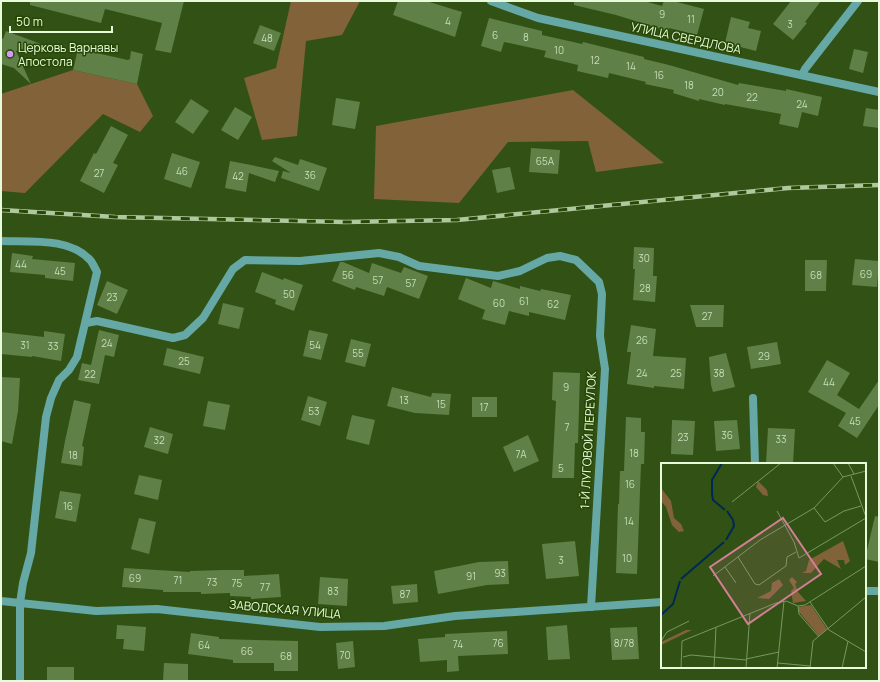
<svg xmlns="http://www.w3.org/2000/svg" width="880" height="682" font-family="Manrope,sans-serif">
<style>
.green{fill:#826339}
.building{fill:#5f8047}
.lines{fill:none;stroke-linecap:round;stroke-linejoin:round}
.minor{stroke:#65a8a6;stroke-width:8}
.rail-casing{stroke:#b0c89e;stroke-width:4.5}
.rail{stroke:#264706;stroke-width:3;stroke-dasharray:9;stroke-linecap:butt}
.poi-dot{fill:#d89af8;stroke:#264706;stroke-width:1.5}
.labels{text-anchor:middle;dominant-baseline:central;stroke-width:3;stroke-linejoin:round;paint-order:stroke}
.number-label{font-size:10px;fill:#c6ddb6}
.street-label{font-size:12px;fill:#e8fcdb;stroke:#264706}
.poi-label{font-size:12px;fill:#e8fcdb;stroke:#264706;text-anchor:start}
.inset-river{fill:none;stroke:#002854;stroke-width:2}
.inset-road{fill:none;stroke:#7a9664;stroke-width:1}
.view{fill:#d37f95;fill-opacity:0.15;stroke:#d37f95;stroke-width:2}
.inset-edge{fill:none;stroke:#e8fcdb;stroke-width:2}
</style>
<rect width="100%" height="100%" fill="#315214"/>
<g class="green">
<path d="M 291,1 L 360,1 L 342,35 L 306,41 L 297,136 L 262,140 L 244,78 L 276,68 Z"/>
<path d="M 73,70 L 137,84 L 153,116 L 140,132 L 103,114 L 25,193 L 1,191 L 1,94 Z"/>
<path d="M 573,90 L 664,163 L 596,172 L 588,141 L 508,142 L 459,203 L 374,199 L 376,126 Z"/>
</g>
<g class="building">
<path d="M 30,1 L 184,1 L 171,53 L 155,50 L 162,23 L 105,9 L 101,23 L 30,5 Z"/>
<path d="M 398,1 L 426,1 L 462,12 L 455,37 L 393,15 Z"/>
<path d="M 574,1 L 644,1 L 662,6 L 664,1 L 673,1 L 704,9 L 697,35 L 669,28 L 668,31 L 616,15 L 574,5 Z"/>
<path d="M 791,1 L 821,1 L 805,22 L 807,23 L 793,40 L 773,24 Z"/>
<path d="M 731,17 L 750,22 L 748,28 L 761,31 L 756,51 L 725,43 Z"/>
<path d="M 489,18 L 542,31 L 542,35 L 582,44 L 583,42 L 644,57 L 644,59 L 669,65 L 738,85 L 739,83 L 786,91 L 786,89 L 822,97 L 818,116 L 802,112 L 798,128 L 779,124 L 781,114 L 725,104 L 725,105 L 699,99 L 699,101 L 673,93 L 674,90 L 645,84 L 646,82 L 609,73 L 608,78 L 577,71 L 578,65 L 544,57 L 546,51 L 504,42 L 501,52 L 481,46 Z"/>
<path d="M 260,25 L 281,33 L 274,51 L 253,43 Z"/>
<path d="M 6,31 L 41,44 L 16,51 L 31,84 L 14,68 L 1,64 L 1,38 L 3,39 Z"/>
<path d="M 78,49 L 128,60 L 130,59 L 131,51 L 143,54 L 137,84 L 73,70 Z"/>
<path d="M 854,49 L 868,52 L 863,73 L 849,69 Z"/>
<path d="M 336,98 L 360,102 L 355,129 L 332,125 Z"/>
<path d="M 191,99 L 209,111 L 193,134 L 175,122 Z"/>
<path d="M 235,107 L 252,117 L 238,140 L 221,130 Z"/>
<path d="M 866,108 L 879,110 L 879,128 L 863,126 Z"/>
<path d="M 111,126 L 128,135 L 113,163 L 118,165 L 104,193 L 80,181 L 94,153 L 96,154 Z"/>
<path d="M 531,148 L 560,150 L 558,174 L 529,172 Z"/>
<path d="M 172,153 L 200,162 L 191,188 L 164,179 Z"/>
<path d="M 275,157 L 298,165 L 300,159 L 327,168 L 319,191 L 281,178 L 283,171 L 291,173 L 272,161 Z"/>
<path d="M 230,161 L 251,165 L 279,171 L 275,182 L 249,173 L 246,192 L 225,188 Z"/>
<path d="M 510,167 L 515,189 L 497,193 L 492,170 Z"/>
<path d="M 634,247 L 654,248 L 653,276 L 657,276 L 655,302 L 633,300 L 635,269 L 633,269 Z"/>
<path d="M 12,253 L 33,256 L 32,259 L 75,263 L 73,281 L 45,278 L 45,275 L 10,272 Z"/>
<path d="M 855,259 L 879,261 L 877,287 L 852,285 Z"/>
<path d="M 805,260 L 827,260 L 826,291 L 805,291 Z"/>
<path d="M 340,262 L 343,262 L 369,273 L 372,263 L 401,273 L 404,267 L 428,276 L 419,299 L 387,287 L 384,296 L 356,287 L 355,290 L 332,281 Z"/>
<path d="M 262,272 L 283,280 L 284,278 L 303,285 L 294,311 L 275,304 L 276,300 L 255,292 Z"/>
<path d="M 466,278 L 491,288 L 493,281 L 520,289 L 520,286 L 540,291 L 541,289 L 571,295 L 565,320 L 529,312 L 529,316 L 509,311 L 505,325 L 482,319 L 485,310 L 458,299 Z"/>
<path d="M 107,281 L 128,290 L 117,314 L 97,305 Z"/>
<path d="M 223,303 L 244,308 L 239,329 L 218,324 Z"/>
<path d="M 690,305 L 724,305 L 723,327 L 696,327 Z"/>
<path d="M 631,325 L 656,329 L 653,356 L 686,358 L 684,389 L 654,386 L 654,388 L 627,384 L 631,352 L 627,352 Z"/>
<path d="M 99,330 L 119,335 L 114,357 L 105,355 L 99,384 L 78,380 L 82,363 L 91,365 Z"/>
<path d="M 309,330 L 328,334 L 321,360 L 303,356 Z"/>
<path d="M 44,331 L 65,334 L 61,361 L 32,356 L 32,357 L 1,354 L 1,332 L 44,337 Z"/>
<path d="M 351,339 L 371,344 L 365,367 L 345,362 Z"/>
<path d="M 777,342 L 781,364 L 751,369 L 747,347 Z"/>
<path d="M 167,348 L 204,357 L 200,374 L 163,365 Z"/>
<path d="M 726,353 L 735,387 L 713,392 L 711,385 L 709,357 Z"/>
<path d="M 827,360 L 850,373 L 837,395 L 859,409 L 879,380 L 879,405 L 857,438 L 838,426 L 846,413 L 808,392 Z"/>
<path d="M 553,372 L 580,373 L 578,443 L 575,443 L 574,478 L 552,478 L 556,401 L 552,400 Z"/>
<path d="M 1,377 L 20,378 L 18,411 L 12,444 L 1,441 Z"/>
<path d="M 392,387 L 431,397 L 432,393 L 451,394 L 449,415 L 415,413 L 387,406 Z"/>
<path d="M 308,396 L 327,402 L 320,426 L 301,420 Z"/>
<rect x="472" y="397" width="25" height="20"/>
<path d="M 74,400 L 91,404 L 82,446 L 84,447 L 82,466 L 61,463 L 65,441 Z"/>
<path d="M 208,401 L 230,405 L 225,430 L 203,426 Z"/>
<path d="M 352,415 L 375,420 L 369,445 L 346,439 Z"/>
<path d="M 626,417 L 641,418 L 641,432 L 645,432 L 644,464 L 641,464 L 637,574 L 616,573 L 618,504 L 619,504 L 620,471 L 624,471 Z"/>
<path d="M 672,420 L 695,421 L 693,455 L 671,454 Z"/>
<path d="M 737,420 L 740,449 L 716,451 L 714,421 Z"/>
<path d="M 150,427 L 173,434 L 168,454 L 144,447 Z"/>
<path d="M 768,428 L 795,429 L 793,464 L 766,464 Z"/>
<path d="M 528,435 L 539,461 L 514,472 L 503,447 Z"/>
<path d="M 139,475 L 162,480 L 158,500 L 134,494 Z"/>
<path d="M 60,491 L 81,494 L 76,522 L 55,518 Z"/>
<path d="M 875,516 L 879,517 L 879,562 L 865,559 Z"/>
<path d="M 139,518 L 156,522 L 149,554 L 131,549 Z"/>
<path d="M 575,541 L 579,576 L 546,579 L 542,544 Z"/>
<path d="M 508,561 L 509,584 L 487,585 L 438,594 L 434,571 L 479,562 Z"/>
<path d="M 124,568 L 190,572 L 190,571 L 224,570 L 244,570 L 244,576 L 279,574 L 281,597 L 251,599 L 251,597 L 230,596 L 230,593 L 201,594 L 201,592 L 163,592 L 163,590 L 122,587 Z"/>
<path d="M 320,577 L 348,579 L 347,606 L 318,604 Z"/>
<path d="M 417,584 L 418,602 L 393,604 L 391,586 Z"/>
<path d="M 117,625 L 146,627 L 144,651 L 123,649 L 124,639 L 116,639 Z"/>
<path d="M 567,625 L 570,659 L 548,660 L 546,627 Z"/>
<path d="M 637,627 L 639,659 L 612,660 L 610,628 Z"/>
<path d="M 507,631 L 508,654 L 458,656 L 459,671 L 447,672 L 447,660 L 420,662 L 418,639 L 445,637 L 445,634 Z"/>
<path d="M 191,633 L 219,637 L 219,639 L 298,641 L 298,671 L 274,671 L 274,663 L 233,663 L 233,660 L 188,654 Z"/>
<path d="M 353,641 L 355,667 L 338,669 L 336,643 Z"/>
<path d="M 164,663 L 188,664 L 188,681 L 163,681 Z"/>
<rect x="47" y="667" width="27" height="14"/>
</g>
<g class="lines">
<g class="minor">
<path d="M 491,1 L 538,18 L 879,92"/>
<path d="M 802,75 L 805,69 L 858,1"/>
<path d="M 1,241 C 29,242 71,237 91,261 C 93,264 95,268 97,272 L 77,357 L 69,370 L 59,380 L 51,398 L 46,417 L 31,553 L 23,583 L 20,603 L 20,681"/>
<path d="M 86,323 L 97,321 L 173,338 L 185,335 L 203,318 L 233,269 L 245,260 L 300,261 L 379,253 L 399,257 L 419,266 L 498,276 L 520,271 L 547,258 L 560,256 L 576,260 L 599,282 L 602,294 L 600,336 L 605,369 L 591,607"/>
<path d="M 753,398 L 755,464"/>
<path d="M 865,591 L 879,591"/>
<path d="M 1,601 L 96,611 L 157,609 L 320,627 L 384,626 L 455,616 L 662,602"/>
</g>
<g class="rail-casing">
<path id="rail" d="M 1,210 L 115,217 L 345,222 L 457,220 L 788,188 L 879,185"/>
</g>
<use href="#rail" class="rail"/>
</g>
<circle class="poi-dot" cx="10" cy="54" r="4"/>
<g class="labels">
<g class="number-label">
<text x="662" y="14">9</text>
<text x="691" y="19">11</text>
<text x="448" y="21">4</text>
<text x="790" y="24">3</text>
<text x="495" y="35">6</text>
<text x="526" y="37">8</text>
<text x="267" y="38">48</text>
<text x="559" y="50">10</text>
<text x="595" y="60">12</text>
<text x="631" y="66">14</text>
<text x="659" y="75">16</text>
<text x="689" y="85">18</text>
<text x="718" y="92">20</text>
<text x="752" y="97">22</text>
<text x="802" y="104">24</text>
<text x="545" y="161">65А</text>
<text x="182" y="171">46</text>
<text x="99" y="173">27</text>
<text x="310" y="175">36</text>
<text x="238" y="176">42</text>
<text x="644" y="258">30</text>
<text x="21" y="264">44</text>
<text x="60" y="271">45</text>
<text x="866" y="274">69</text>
<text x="348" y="275">56</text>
<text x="816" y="275">68</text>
<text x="378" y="280">57</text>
<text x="411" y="283">57</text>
<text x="645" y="288">28</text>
<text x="289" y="294">50</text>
<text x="112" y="297">23</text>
<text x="524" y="301">61</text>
<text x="499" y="303">60</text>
<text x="553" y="304">62</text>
<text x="707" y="316">27</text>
<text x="642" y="340">26</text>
<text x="107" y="343">24</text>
<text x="25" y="345">31</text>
<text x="315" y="345">54</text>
<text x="53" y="346">33</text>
<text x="358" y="353">55</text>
<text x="764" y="356">29</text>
<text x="184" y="361">25</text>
<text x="642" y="373">24</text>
<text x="676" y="373">25</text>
<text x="719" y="373">38</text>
<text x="90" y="374">22</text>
<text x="829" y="382">44</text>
<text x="566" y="387">9</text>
<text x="404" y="400">13</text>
<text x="441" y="404">15</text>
<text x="484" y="407">17</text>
<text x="314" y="411">53</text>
<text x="855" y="421">45</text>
<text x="567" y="427">7</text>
<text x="727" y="435">36</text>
<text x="683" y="437">23</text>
<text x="781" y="439">33</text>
<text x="159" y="440">32</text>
<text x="634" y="453">18</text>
<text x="521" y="454">7А</text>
<text x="73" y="455">18</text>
<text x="561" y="468">5</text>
<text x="630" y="484">16</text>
<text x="68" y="506">16</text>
<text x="629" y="521">14</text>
<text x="627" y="558">10</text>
<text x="561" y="560">3</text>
<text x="500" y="573">93</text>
<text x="471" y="576">91</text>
<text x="135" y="578">69</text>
<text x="178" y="580">71</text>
<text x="212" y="582">73</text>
<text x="237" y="583">75</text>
<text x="265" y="587">77</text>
<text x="333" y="591">83</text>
<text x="405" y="594">87</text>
<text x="498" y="643">76</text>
<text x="624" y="643">8/78</text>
<text x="458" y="644">74</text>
<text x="204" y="645">64</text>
<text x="247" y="651">66</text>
<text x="345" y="655">70</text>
<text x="286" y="656">68</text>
</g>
<g class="street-label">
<text transform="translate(686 38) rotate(12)">УЛИЦА СВЕРДЛОВА</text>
<text transform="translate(588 440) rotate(-87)">1-Й ЛУГОВОЙ ПЕРЕУЛОК</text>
<text transform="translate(285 609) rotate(5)">ЗАВОДСКАЯ УЛИЦА</text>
</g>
<g class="poi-label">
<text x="18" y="47">Церковь Варнавы<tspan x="18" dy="14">Апостола</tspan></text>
</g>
</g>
<g transform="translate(661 463)">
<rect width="205" height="205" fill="#315214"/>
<path d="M 97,18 L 106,27 L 107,33 L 102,32 L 95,24 ZM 0,25 L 10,38 L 13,55 L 20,61 L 23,68 L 18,69 L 11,62 L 5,44 L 0,38 ZM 182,78 L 189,98 L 184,102 L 183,97 L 176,97 L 180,106 L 163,96 L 150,110 L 141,110 L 145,108 L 148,97 ZM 131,114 L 136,119 L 134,121 L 137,129 L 145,138 L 132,140 L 130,128 L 133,125 L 128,117 ZM 118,116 L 122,122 L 108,136 L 96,135 L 110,128 L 111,120 ZM 150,142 L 166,166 L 158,173 L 138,149 L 137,144 ZM 25,167 L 31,167 L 0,182 L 0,179 Z" fill="#826339"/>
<path class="inset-river" d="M 61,0 L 51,17 L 51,31 L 52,37 L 64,47M 65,77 L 73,63 L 72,57 L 66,48M 20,116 L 63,79M 0,152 L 12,141 L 19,118"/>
<path class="inset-road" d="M 172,0 L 182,14M 187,0 L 193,11M 190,13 L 205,54M 71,39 L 120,0M 153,45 L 164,59 L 183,48 L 200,43M 116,48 L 133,79 L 138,95 L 205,55M 77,94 L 94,121 L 98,122 L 125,103 L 126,94 L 135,89M 64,104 L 75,120M 52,113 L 99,77 L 153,45 L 182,14 L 205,8M 149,139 L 168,167 L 205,189M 137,143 L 138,151 L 158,174M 0,178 L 6,169 L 28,158M 22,194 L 30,192 L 85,197M 85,196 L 118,189M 117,200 L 149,203M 20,205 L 21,178 L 115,140 L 125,138 L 137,143 L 144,142 L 205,103M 53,205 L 55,164M 85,205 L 89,150M 116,205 L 123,138M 149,205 L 152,178 L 205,134M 181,205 L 187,178"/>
<path class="view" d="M 122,55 L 160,111 L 87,161 L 49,104 Z"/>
<rect width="205" height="205" class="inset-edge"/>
</g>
<rect width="880" height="682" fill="none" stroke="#e8fcdb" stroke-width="4"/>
<path d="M10 26v6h102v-6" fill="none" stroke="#e8fcdb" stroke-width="2"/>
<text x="16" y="26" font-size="12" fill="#e8fcdb" stroke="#264706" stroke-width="3" paint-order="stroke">50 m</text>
</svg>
